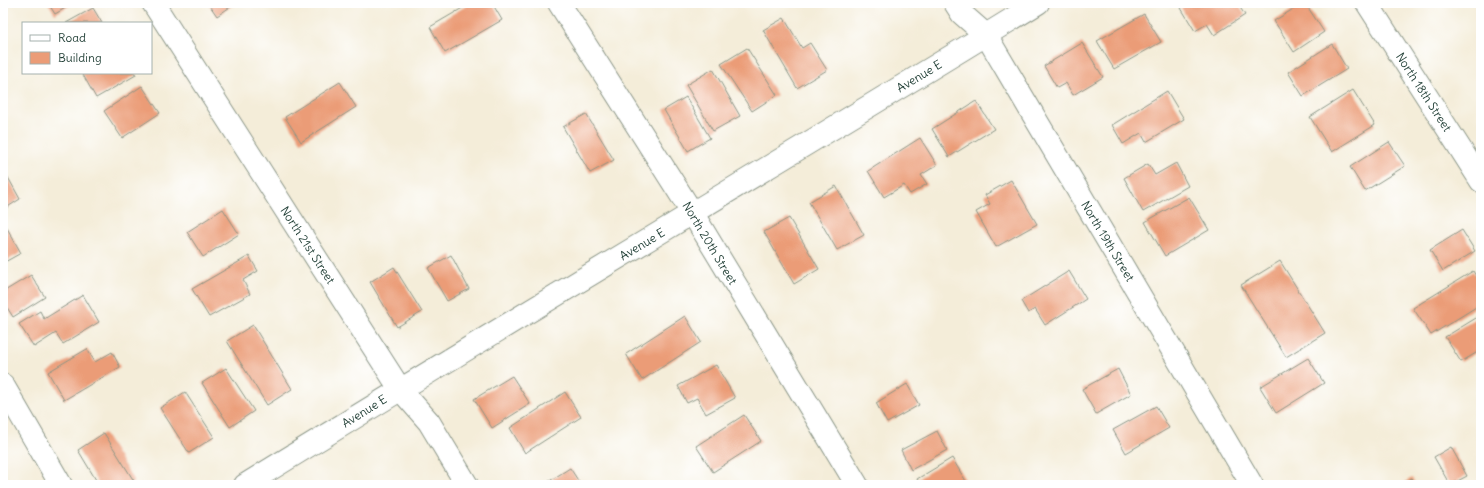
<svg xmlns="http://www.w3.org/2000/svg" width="1484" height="488" font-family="Delius,sans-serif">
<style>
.building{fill:#eb9c77}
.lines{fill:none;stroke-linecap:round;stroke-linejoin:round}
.minor-casing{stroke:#8a9586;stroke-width:24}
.minor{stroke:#fff;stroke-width:22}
.labels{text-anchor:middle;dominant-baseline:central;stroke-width:3.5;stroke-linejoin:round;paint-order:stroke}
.street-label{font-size:12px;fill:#1f3d34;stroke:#fff}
</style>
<rect width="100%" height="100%" fill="#fff"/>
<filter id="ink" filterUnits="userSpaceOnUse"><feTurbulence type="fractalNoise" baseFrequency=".025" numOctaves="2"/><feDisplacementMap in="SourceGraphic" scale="8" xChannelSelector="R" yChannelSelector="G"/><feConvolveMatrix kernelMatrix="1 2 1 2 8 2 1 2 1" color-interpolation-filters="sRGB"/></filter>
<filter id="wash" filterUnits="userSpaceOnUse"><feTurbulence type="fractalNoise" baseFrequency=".012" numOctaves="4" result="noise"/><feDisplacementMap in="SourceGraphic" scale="16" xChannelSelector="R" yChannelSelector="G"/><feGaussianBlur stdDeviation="0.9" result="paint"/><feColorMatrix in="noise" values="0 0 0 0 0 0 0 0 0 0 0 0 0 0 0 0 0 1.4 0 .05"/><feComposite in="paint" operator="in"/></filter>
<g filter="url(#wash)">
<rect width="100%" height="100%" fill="#f4edd9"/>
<g id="blocks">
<g class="building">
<path d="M 48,3 L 74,3 L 55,14 Z"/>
<path d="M 208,3 L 236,3 L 217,16 Z"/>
<path d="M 471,3 L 492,3 L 502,20 L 445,53 L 430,27 Z"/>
<path d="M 1188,3 L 1237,3 L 1245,15 L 1214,35 L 1207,24 L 1195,31 L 1181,8 Z"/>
<path d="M 1303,3 L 1305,3 L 1324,32 L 1294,52 L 1274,21 Z"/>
<path d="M 93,8 L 102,23 L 66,23 Z"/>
<path d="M 1144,14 L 1161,42 L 1114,69 L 1097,41 Z"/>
<path d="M 784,18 L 802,48 L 810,43 L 827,70 L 797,88 L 763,30 Z"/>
<path d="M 1082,43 L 1103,77 L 1073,95 L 1066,83 L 1057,88 L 1044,66 Z"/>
<path d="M 1332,44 L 1347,69 L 1303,96 L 1288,72 Z"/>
<path d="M 747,48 L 777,95 L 752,111 L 721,64 Z"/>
<path d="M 713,69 L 740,116 L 713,131 L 686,85 Z"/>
<path d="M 82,73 L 135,73 L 136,75 L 96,98 Z"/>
<path d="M 340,82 L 356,107 L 301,142 L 285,117 Z"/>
<path d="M 142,86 L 160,113 L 122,138 L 104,111 Z"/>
<path d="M 1353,90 L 1375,125 L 1332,152 L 1310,117 Z"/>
<path d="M 1167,91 L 1184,119 L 1146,142 L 1141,133 L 1123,144 L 1112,125 Z"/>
<path d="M 686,97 L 710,138 L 688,151 L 664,110 Z"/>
<path d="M 976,101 L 994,129 L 949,157 L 932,129 Z"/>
<path d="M 586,114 L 614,160 L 590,173 L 563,127 Z"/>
<path d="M 920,138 L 937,165 L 921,175 L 927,184 L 910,194 L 904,185 L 884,197 L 868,171 Z"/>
<path d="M 1389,142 L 1405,166 L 1365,191 L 1350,167 Z"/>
<path d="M 1176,163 L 1188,186 L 1143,212 L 1124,178 L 1148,164 L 1155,175 Z"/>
<path d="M 5,172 L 20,199 L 3,210 L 3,173 Z"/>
<path d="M 1011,180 L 1037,224 L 996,247 L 976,212 L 990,204 L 985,195 Z"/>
<path d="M 836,186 L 864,235 L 837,250 L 809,202 Z"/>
<path d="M 1189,197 L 1209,230 L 1165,256 L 1145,222 Z"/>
<path d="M 223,209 L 239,234 L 203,257 L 187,232 Z"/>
<path d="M 789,218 L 819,269 L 794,284 L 764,232 Z"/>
<path d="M 7,228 L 21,253 L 3,263 L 3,230 Z"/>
<path d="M 1462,230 L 1475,251 L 1443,271 L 1430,250 Z"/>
<path d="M 451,255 L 469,289 L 447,301 L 428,268 Z"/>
<path d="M 249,256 L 258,271 L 243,280 L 250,294 L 209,317 L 192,289 Z"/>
<path d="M 1280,261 L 1325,333 L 1286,357 L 1241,285 Z"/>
<path d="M 394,267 L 422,312 L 397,327 L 370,282 Z"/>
<path d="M 1069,271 L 1086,299 L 1045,325 L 1035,309 L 1028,313 L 1021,301 Z"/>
<path d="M 1473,271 L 1481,284 L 1481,304 L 1431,335 L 1413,308 Z"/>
<path d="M 31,275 L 45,297 L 13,317 L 3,301 L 3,292 Z"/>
<path d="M 83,295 L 99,322 L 63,344 L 56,333 L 34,347 L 19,324 L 40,311 L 44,319 Z"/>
<path d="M 1481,315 L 1481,350 L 1461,362 L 1445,337 Z"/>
<path d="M 685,316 L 701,342 L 642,380 L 626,354 Z"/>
<path d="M 253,325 L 292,389 L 267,405 L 227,341 Z"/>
<path d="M 87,349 L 95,362 L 112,352 L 120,367 L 64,400 L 48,372 Z"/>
<path d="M 1308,358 L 1324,383 L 1276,413 L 1260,387 Z"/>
<path d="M 716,365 L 735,398 L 706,414 L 697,398 L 687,403 L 678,386 Z"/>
<path d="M 226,368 L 254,411 L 230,427 L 202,383 Z"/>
<path d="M 1118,369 L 1131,394 L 1096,414 L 1082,389 Z"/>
<path d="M 512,376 L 530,404 L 492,428 L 474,399 Z"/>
<path d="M 907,384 L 919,405 L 887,423 L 876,403 Z"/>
<path d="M 185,392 L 214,437 L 189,453 L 160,408 Z"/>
<path d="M 565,392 L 581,417 L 525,453 L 510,428 Z"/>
<path d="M 1156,406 L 1169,428 L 1126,453 L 1113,430 Z"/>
<path d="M 744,415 L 761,441 L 713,472 L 696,446 Z"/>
<path d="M 937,431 L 947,450 L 911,470 L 901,450 Z"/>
<path d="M 104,433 L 134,481 L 127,485 L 99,485 L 78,450 Z"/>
<path d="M 1451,447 L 1467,476 L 1450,485 L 1434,457 Z"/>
<path d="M 952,458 L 967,483 L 963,485 L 920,485 L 917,479 Z"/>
<path d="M 570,468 L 581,485 L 543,485 Z"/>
<path d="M 1412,478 L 1416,485 L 1400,485 Z"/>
</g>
</g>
</g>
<g filter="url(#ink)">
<use href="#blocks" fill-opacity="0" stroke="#8a9586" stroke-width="1"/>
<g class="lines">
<g class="minor-casing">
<g id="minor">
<path d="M 153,3 L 400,389 L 429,422 L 467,485"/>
<path d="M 559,3 L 693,214 L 857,485"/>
<path d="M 955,3 L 962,14 L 986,35 L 1252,485"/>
<path d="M 1367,3 L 1481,181"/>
<path d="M 3,385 L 61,485"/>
<path d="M 245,485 C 508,322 775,165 1038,3"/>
</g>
</g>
<use href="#minor" class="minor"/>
</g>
</g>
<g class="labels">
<g class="street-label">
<text transform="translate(919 76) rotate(-31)">Avenue E</text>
<text transform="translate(1424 92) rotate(57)">North 18th Street</text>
<text transform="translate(1108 241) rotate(59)">North 19th Street</text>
<text transform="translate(710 243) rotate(59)">North 20th Street</text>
<text transform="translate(642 244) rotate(-31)">Avenue E</text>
<text transform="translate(308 245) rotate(57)">North 21st Street</text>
<text transform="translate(364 411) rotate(-32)">Avenue E</text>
</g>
</g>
<rect width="1484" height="488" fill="none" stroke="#fff" stroke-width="16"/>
<rect x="22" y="22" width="130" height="52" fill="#ffffff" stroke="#a5b1ae"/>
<rect x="30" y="35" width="20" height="6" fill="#ffffff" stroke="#a5b1ae"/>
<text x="58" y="42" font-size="12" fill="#1f3d34">Road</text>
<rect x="30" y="52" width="20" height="12" fill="#eb9c77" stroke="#a5b1ae"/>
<text x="58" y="62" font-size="12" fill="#1f3d34">Building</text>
</svg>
